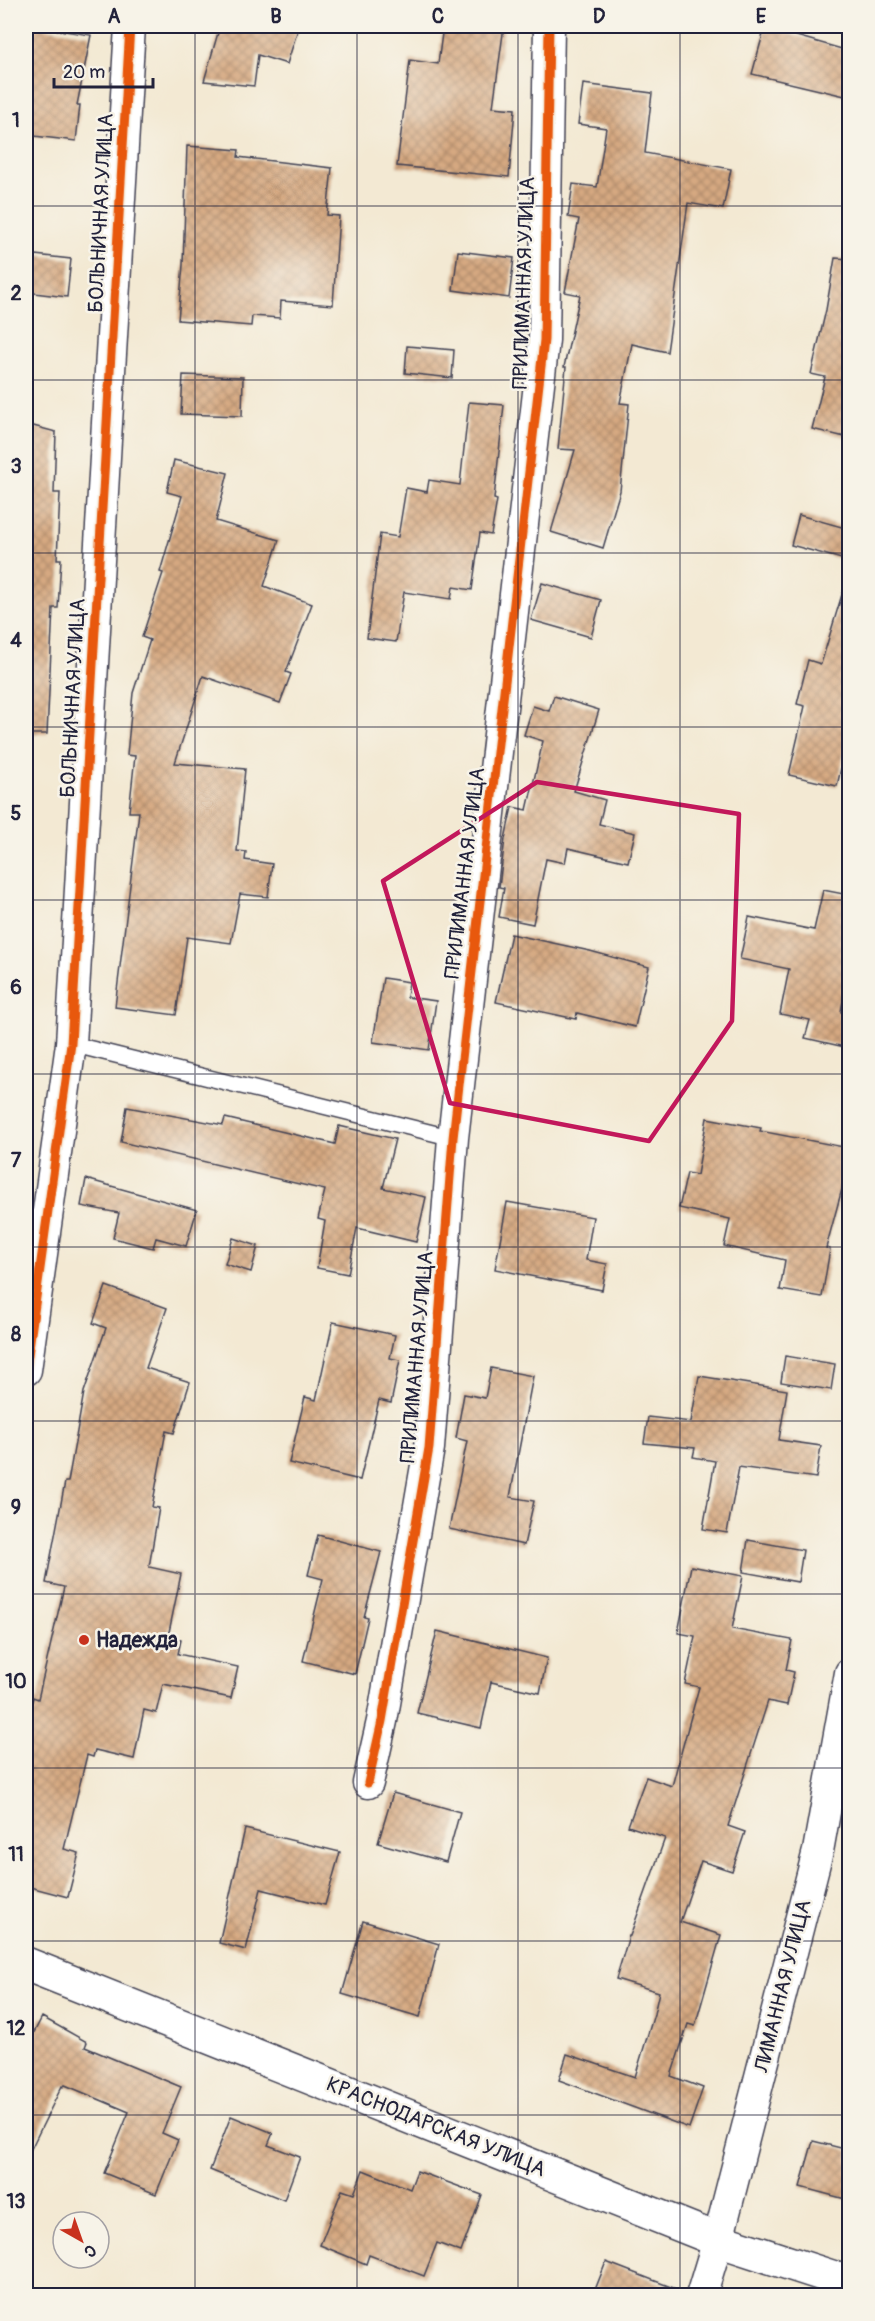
<svg xmlns="http://www.w3.org/2000/svg" width="875" height="2321" font-family="Pangolin,sans-serif">
<style>
.building{fill:url(#building-cross-hatch)}
.lines{fill:none;stroke-linecap:round;stroke-linejoin:round}
.service-casing{stroke:#414052;stroke-width:18}
.minor-casing{stroke:#414052;stroke-width:33}
.tertiary-casing{stroke:#414052;stroke-width:36}
.service{stroke:#fff;stroke-width:15}
.minor{stroke:#fff;stroke-width:30}
.tertiary{stroke:#fff;stroke-width:33}
.cycleway-casing{stroke:#f7f3e8;stroke-width:13}
.cycleway{stroke:#e8590c;stroke-width:9}
.marked{fill:none;stroke:#c2185b;stroke-width:4.5;stroke-linejoin:round}
.grid{fill:none;stroke:#22223b;stroke-width:1.5;stroke-opacity:0.55}
.poi-dot{fill:#c8321e;stroke:#f7f3e8;stroke-width:2}
.labels{text-anchor:middle;dominant-baseline:central;stroke-width:5;stroke-linejoin:round;paint-order:stroke}
.street-label{font-size:21px;fill:#22223b;stroke:#f7f3e8}
.poi-label{font-size:21px;font-weight:bold;fill:#22223b;stroke:#f7f3e8;text-anchor:start}
.neatline{fill:none;stroke:#22223b;stroke-width:2}
.grid-label{font-size:20px;text-anchor:middle;font-weight:bold;fill:#22223b}
</style>
<defs>
<pattern id="building-cross-hatch" width="8" height="8" patternUnits="userSpaceOnUse" patternTransform="scale(1.5)"><rect width="8" height="8" fill="#d6a981"/><path d="M0 0l8 8M0 8l8-8" fill="none" stroke="#ad896b"/></pattern>
</defs>
<rect width="100%" height="100%" fill="#f7f3e8"/>
<filter id="ink" filterUnits="userSpaceOnUse"><feTurbulence type="fractalNoise" baseFrequency=".0167" numOctaves="2"/><feDisplacementMap in="SourceGraphic" scale="12" xChannelSelector="R" yChannelSelector="G"/><feConvolveMatrix kernelMatrix="1 2 1 2 8 2 1 2 1" color-interpolation-filters="sRGB"/></filter>
<filter id="wash" filterUnits="userSpaceOnUse"><feTurbulence type="fractalNoise" baseFrequency=".008" numOctaves="4" result="noise"/><feDisplacementMap in="SourceGraphic" scale="24" xChannelSelector="R" yChannelSelector="G"/><feGaussianBlur stdDeviation="1.35" result="paint"/><feColorMatrix in="noise" values="0 0 0 0 0 0 0 0 0 0 0 0 0 0 0 0 0 1.4 0 .05"/><feComposite in="paint" operator="in"/></filter>
<g filter="url(#wash)">
<rect width="100%" height="100%" fill="#f3e9d3"/>
<g id="blocks">
<g class="building">
<path d="M 31,26 L 91,35 L 77,105 L 80,105 L 76,141 L 26,135 L 26,55 Z"/>
<path d="M 220,26 L 299,26 L 287,64 L 258,55 L 254,86 L 204,81 Z"/>
<path d="M 443,26 L 504,26 L 493,107 L 515,109 L 509,177 L 397,166 L 410,60 L 438,64 Z"/>
<path d="M 765,27 L 849,51 L 849,97 L 752,74 Z"/>
<path d="M 583,84 L 652,93 L 645,153 L 731,169 L 723,209 L 688,203 L 667,352 L 632,344 L 620,403 L 629,404 L 620,491 L 603,548 L 551,532 L 575,450 L 558,449 L 566,367 L 564,367 L 580,295 L 565,292 L 579,219 L 568,217 L 573,184 L 597,187 L 606,128 L 578,124 Z"/>
<path d="M 187,146 L 239,150 L 238,157 L 332,168 L 327,215 L 339,216 L 333,305 L 281,301 L 280,318 L 252,316 L 251,326 L 178,320 L 183,265 Z"/>
<path d="M 458,251 L 514,258 L 509,298 L 453,290 Z"/>
<path d="M 26,254 L 71,259 L 67,297 L 26,292 Z"/>
<path d="M 835,258 L 849,259 L 849,438 L 812,429 L 825,377 L 811,374 L 826,310 Z"/>
<path d="M 407,346 L 454,350 L 452,378 L 405,373 Z"/>
<path d="M 183,375 L 243,377 L 242,416 L 181,414 Z"/>
<path d="M 469,402 L 504,405 L 494,499 L 497,500 L 491,535 L 480,533 L 472,590 L 453,587 L 451,599 L 404,592 L 396,642 L 367,638 L 380,534 L 398,537 L 406,488 L 427,492 L 429,480 L 460,485 Z"/>
<path d="M 26,424 L 56,432 L 54,493 L 60,493 L 57,559 L 61,559 L 58,608 L 53,608 L 47,734 L 26,734 Z"/>
<path d="M 174,460 L 228,473 L 216,521 L 279,540 L 264,586 L 312,604 L 286,672 L 291,674 L 280,703 L 203,676 L 175,763 L 245,769 L 237,851 L 246,852 L 245,860 L 272,864 L 268,897 L 240,894 L 231,943 L 187,937 L 176,1015 L 115,1007 L 139,812 L 129,812 L 135,756 L 127,755 L 133,693 L 150,640 L 142,637 L 163,573 L 160,572 L 182,496 L 167,492 Z"/>
<path d="M 799,515 L 849,529 L 849,561 L 791,545 Z"/>
<path d="M 542,583 L 601,600 L 591,637 L 531,620 Z"/>
<path d="M 843,591 L 849,592 L 849,733 L 837,786 L 789,775 L 805,706 L 797,704 L 808,660 L 821,664 Z"/>
<path d="M 554,696 L 599,710 L 574,791 L 605,800 L 599,824 L 635,833 L 628,862 L 568,848 L 565,863 L 546,859 L 533,924 L 499,917 L 504,888 L 499,887 L 505,839 L 512,807 L 527,810 L 543,741 L 524,735 L 533,706 L 549,711 Z"/>
<path d="M 823,890 L 849,895 L 849,965 L 841,1012 L 849,1014 L 849,1048 L 805,1038 L 810,1020 L 780,1014 L 789,969 L 740,959 L 749,917 L 814,930 Z"/>
<path d="M 511,934 L 590,951 L 649,967 L 635,1027 L 577,1013 L 576,1019 L 496,1002 Z"/>
<path d="M 383,978 L 409,982 L 407,997 L 436,1001 L 429,1050 L 373,1042 Z"/>
<path d="M 127,1107 L 223,1125 L 225,1118 L 335,1144 L 339,1126 L 395,1139 L 383,1188 L 426,1197 L 416,1242 L 357,1228 L 348,1274 L 317,1268 L 325,1221 L 318,1219 L 325,1190 L 121,1142 Z"/>
<path d="M 707,1118 L 761,1128 L 760,1131 L 849,1148 L 842,1189 L 826,1248 L 830,1249 L 822,1297 L 780,1290 L 785,1260 L 724,1246 L 730,1219 L 679,1208 L 687,1173 L 697,1175 Z"/>
<path d="M 86,1179 L 197,1210 L 186,1246 L 156,1238 L 153,1248 L 113,1238 L 119,1213 L 81,1206 Z"/>
<path d="M 507,1202 L 593,1217 L 586,1260 L 607,1264 L 602,1290 L 495,1269 Z"/>
<path d="M 233,1238 L 258,1246 L 251,1272 L 225,1264 Z"/>
<path d="M 106,1286 L 167,1308 L 146,1368 L 190,1382 L 174,1433 L 166,1431 L 152,1507 L 159,1508 L 149,1567 L 181,1574 L 168,1637 L 181,1640 L 178,1654 L 238,1667 L 231,1698 L 163,1684 L 156,1713 L 144,1710 L 134,1759 L 95,1750 L 93,1757 L 87,1755 L 64,1849 L 79,1853 L 68,1897 L 26,1886 L 26,1731 L 33,1697 L 38,1699 L 64,1587 L 46,1583 L 65,1482 L 68,1482 L 84,1392 L 106,1328 L 93,1323 Z"/>
<path d="M 333,1322 L 395,1335 L 390,1358 L 400,1360 L 391,1403 L 379,1400 L 360,1480 L 289,1463 L 305,1397 L 316,1400 Z"/>
<path d="M 785,1356 L 835,1364 L 831,1390 L 781,1382 Z"/>
<path d="M 491,1368 L 533,1376 L 510,1497 L 534,1501 L 524,1545 L 449,1529 L 467,1441 L 456,1438 L 464,1394 L 485,1398 Z"/>
<path d="M 699,1376 L 787,1390 L 779,1440 L 821,1446 L 816,1478 L 739,1467 L 727,1533 L 703,1529 L 715,1461 L 693,1457 L 695,1448 L 644,1443 L 648,1417 L 691,1422 Z"/>
<path d="M 318,1535 L 381,1552 L 364,1617 L 368,1618 L 355,1674 L 303,1661 L 323,1579 L 308,1575 Z"/>
<path d="M 748,1540 L 803,1550 L 798,1582 L 743,1572 Z"/>
<path d="M 691,1566 L 743,1576 L 732,1629 L 792,1640 L 786,1670 L 794,1672 L 787,1705 L 768,1701 L 728,1826 L 745,1832 L 732,1871 L 701,1861 L 680,1922 L 721,1935 L 695,2026 L 688,2024 L 671,2076 L 703,2088 L 689,2128 L 559,2080 L 567,2054 L 635,2077 L 654,2014 L 659,1992 L 616,1979 L 629,1936 L 630,1936 L 665,1838 L 628,1826 L 646,1777 L 672,1786 L 699,1687 L 685,1684 L 695,1636 L 678,1633 Z"/>
<path d="M 437,1631 L 547,1658 L 540,1693 L 491,1682 L 481,1728 L 417,1713 Z"/>
<path d="M 393,1793 L 460,1812 L 446,1862 L 378,1843 Z"/>
<path d="M 245,1829 L 340,1852 L 325,1905 L 261,1889 L 246,1950 L 219,1943 Z"/>
<path d="M 363,1921 L 439,1944 L 420,2017 L 342,1994 Z"/>
<path d="M 42,2017 L 87,2042 L 85,2047 L 181,2087 L 162,2133 L 178,2140 L 156,2194 L 104,2173 L 129,2112 L 65,2085 L 63,2087 L 62,2086 L 26,2159 L 26,2048 Z"/>
<path d="M 231,2116 L 273,2133 L 268,2145 L 300,2157 L 284,2200 L 210,2170 Z"/>
<path d="M 813,2141 L 849,2150 L 849,2200 L 800,2187 Z"/>
<path d="M 363,2170 L 410,2189 L 417,2171 L 482,2195 L 461,2252 L 437,2243 L 424,2276 L 369,2255 L 366,2264 L 320,2245 L 342,2190 L 354,2194 Z"/>
<path d="M 606,2262 L 684,2292 L 684,2295 L 593,2295 Z"/>
</g>
</g>
</g>
<g filter="url(#ink)">
<use href="#blocks" fill-opacity="0" stroke="#414052" stroke-width="1.5"/>
<g class="lines">
<g class="service-casing">
<path id="service" d="M 71,1044 L 453,1138"/>
</g>
<g class="minor-casing">
<g id="minor">
<path d="M 26,1370 L 71,1044 L 130,26"/>
<path d="M 368,1783 L 382,1721 L 429,1448 L 453,1138 L 544,340 L 549,26"/>
<path d="M 701,2296 L 718,2240 L 818,1851 L 850,1673"/>
</g>
</g>
<g class="tertiary-casing">
<path id="tertiary" d="M 26,1964 L 718,2240 L 850,2283"/>
</g>
<use href="#service" class="service"/>
<use href="#minor" class="minor"/>
<use href="#tertiary" class="tertiary"/>
<g class="cycleway-casing">
<g id="cycleway">
<path d="M 26,1370 L 71,1044 L 130,26"/>
<path d="M 368,1783 L 382,1721 L 429,1448 L 453,1138 L 544,340 L 549,26"/>
</g>
</g>
<use href="#cycleway" class="cycleway"/>
</g>
</g>
<path class="marked" d="M 537,782 L 739,814 L 732,1021 L 649,1141 L 450,1103 L 383,881 Z"/>
<path class="grid" d="M 195,26 L 195,2296M 357,26 L 357,2296M 518,26 L 518,2296M 680,26 L 680,2296M 26,206 L 850,206M 26,380 L 850,380M 26,553 L 850,553M 26,727 L 850,727M 26,900 L 850,900M 26,1074 L 850,1074M 26,1247 L 850,1247M 26,1421 L 850,1421M 26,1594 L 850,1594M 26,1768 L 850,1768M 26,1941 L 850,1941M 26,2115 L 850,2115"/>
<circle class="poi-dot" cx="84" cy="1640" r="6"/>
<g class="labels">
<g class="street-label">
<text transform="translate(101 213) rotate(-87)">БОЛЬНИЧНАЯ УЛИЦА</text>
<text transform="translate(524 283) rotate(-88)">ПРИЛИМАННАЯ УЛИЦА</text>
<text transform="translate(73 698) rotate(-87)">БОЛЬНИЧНАЯ УЛИЦА</text>
<text transform="translate(465 873) rotate(-83)">ПРИЛИМАННАЯ УЛИЦА</text>
<text transform="translate(417 1357) rotate(-85)">ПРИЛИМАННАЯ УЛИЦА</text>
<text transform="translate(783 1986) rotate(-76)">ЛИМАННАЯ УЛИЦА</text>
<text transform="translate(436 2127) rotate(22)">КРАСНОДАРСКАЯ УЛИЦА</text>
</g>
<g class="poi-label">
<text x="96" y="1640">Надежда</text>
</g>
</g>
<rect width="875" height="2321" fill="none" stroke="#f7f3e8" stroke-width="66"/>
<g transform="translate(81 2240) rotate(140)"><circle r="28" fill="#f7f3e8" stroke="#a29fa3" stroke-width="1.5"/>
<path d="M0-4.5L10 22L0 15L-10 22Z" fill="#c8321e"/>
<text y="-9" font-size="16" font-weight="bold" text-anchor="middle" fill="#22223b">С</text>
</g>
<path d="M54 78v9h99v-9" fill="none" stroke="#22223b" stroke-width="3"/>
<text x="63" y="78" font-size="18" fill="#22223b" stroke="#f7f3e8" stroke-width="4.5" paint-order="stroke">20 m</text>
<rect x="33" y="33" width="809" height="2255" class="neatline"/>
<g class="grid-label">
<text x="114" y="23">A</text>
<text x="276" y="23">B</text>
<text x="438" y="23">C</text>
<text x="599" y="23">D</text>
<text x="761" y="23">E</text>
<text x="16" y="127">1</text>
<text x="16" y="300">2</text>
<text x="16" y="473">3</text>
<text x="16" y="647">4</text>
<text x="16" y="820">5</text>
<text x="16" y="994">6</text>
<text x="16" y="1167">7</text>
<text x="16" y="1341">8</text>
<text x="16" y="1514">9</text>
<text x="16" y="1688">10</text>
<text x="16" y="1861">11</text>
<text x="16" y="2035">12</text>
<text x="16" y="2208">13</text>
</g>
</svg>
